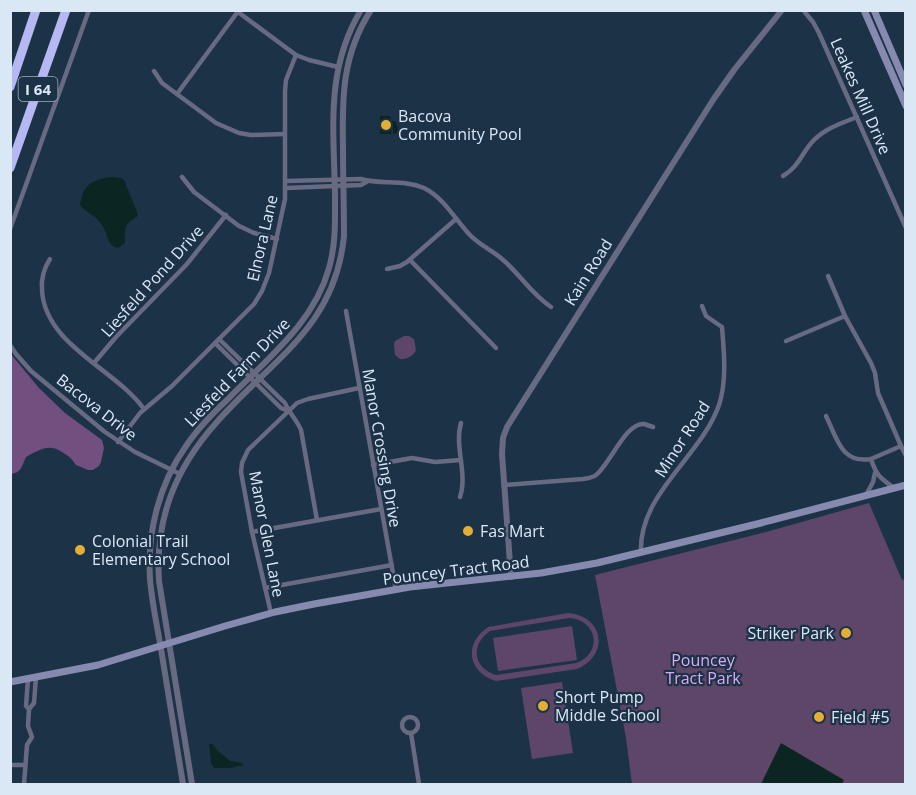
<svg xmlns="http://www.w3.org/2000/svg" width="916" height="795" font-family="'Open Sans',sans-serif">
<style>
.green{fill:#5e4668;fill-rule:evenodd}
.forest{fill:#71507f}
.water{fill:#0b2622}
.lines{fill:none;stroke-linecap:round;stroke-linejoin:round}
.minor{stroke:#686a82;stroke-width:4.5}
.tertiary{stroke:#686a82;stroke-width:6}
.secondary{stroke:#878aaf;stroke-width:7}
.motorway{stroke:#b5b8f3;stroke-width:9}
.poi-dot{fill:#e3ae35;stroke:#1c3247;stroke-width:2}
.labels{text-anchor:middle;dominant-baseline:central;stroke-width:4.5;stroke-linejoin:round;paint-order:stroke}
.shield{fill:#1c3247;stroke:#a1b1c2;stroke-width:1.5}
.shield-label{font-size:15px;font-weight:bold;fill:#dae8f6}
.street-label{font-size:16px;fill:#dae8f6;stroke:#1c3247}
.poi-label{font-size:16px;fill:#dae8f6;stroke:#1c3247;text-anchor:start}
.park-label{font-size:16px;fill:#dcaaf2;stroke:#1c3247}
</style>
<rect width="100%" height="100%" fill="#1c3247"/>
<g class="green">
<path d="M 404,336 L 409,336 L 414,339 L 416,350 C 414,356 405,360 400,359 L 395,355 L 394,344 L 395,341 Z"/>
<path d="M 869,503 L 902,580 L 905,579 L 905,784 L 632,784 L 626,738 L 595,575 L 766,532 Z"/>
<path d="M 568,613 C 604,616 610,655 577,669 L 496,681 C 468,673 463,644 488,627 ZM 569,618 C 598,620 603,653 576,663 L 496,675 C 473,668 470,645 490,631 Z"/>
<path d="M 572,626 L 577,660 L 498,671 L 493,638 Z"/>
<path d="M 562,682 L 573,753 L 532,759 L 521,688 Z"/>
</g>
<path class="forest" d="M 10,353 L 39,388 L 65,413 L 102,440 L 104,448 L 101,462 L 99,466 L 93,470 L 88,470 L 76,465 C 72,459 69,456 62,452 C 49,443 39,450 26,457 C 22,466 21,473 11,474 Z"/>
<g class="water">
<path d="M 380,116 L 390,116 L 391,120 L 396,122 L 399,133 L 393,134 L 393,124 L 392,124 L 391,134 L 380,134 Z"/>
<path d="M 110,177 L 122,178 L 125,182 L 137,212 L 138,216 C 123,225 125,228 125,243 L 118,248 C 107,246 108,234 102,225 C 97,216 86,213 80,205 C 83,185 90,181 110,177 Z"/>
<path d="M 781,743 L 844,780 L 842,784 L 761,784 Z"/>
<path d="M 209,744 L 213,744 L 217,750 L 230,761 L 242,763 L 243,766 L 238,766 L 232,768 L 214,768 L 211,763 Z"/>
</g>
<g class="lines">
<g class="minor">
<path d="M 803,10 L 813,22 L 819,33 L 906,228"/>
<path d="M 238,12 L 296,55 L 309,60 L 338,67"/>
<path d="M 154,71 L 162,83 L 216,123 L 239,133 L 251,135 L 285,134"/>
<path d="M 177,94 L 239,10"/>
<path d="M 783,176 C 799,167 802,152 814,140 C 826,128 842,123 857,117"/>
<path d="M 182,177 L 194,192 L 239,226 L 254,233 L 277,239"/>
<path d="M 286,181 L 361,179 C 381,185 404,179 424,188 C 444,198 455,219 469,234 C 479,245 492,250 502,259 C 521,275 530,293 551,307"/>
<path d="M 286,188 L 361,185 L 368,181"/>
<path d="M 10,229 L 89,10"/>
<path d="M 50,259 C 44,268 41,278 42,290 C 45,345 114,368 144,409"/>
<path d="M 410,260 L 496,348"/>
<path d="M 387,269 L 400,266 L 407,262 L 456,219"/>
<path d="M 828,276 L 845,316"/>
<path d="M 346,311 L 396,590"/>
<path d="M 219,339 L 285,403 C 289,413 297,420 301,430 L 317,520"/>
<path d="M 786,341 L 845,316 L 871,363 L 875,373 L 878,393 L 901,446 L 871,459 C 876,475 880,478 894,488"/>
<path d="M 215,343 L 281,408 L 288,411"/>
<path d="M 10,345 L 16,354 L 31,371 L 105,432 L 135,452 L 180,474"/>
<path d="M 94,363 L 116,337 L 187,264 L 226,215"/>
<path d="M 826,416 C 837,438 841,464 871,459"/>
<path d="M 118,442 L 140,413 L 172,386 L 254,304 L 262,291 L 269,273 L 285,199 L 285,91 L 286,80 L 296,55"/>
<path d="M 901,446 L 906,456"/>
<path d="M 373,465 L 412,458 L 435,462 L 461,460"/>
<path d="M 505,485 L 583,479 C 588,478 592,478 596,475 C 610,464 626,422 644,424 C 647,425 650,426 653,427"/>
<path d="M 866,495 L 873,482 L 875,473"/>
<path d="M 460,497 C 468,473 454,447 461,423"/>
<path d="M 252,532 L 381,509"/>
<path d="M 641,553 C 638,494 701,457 719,405 C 727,381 724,352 722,327 L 706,316 L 702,306"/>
<path d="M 265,588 L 392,565"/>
<path d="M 271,613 L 252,532 L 241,472 L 242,463 L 248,450 L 297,403 L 308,399 L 359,388"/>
<path d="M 28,679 L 26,706 L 29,709 L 34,703 L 36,677"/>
<circle cx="410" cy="725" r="8"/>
<path d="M 411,733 L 419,784"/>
<path d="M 10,765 L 25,765"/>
<path d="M 24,784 L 27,745 L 32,737 L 28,726 L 29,709"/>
</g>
<g class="tertiary">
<path d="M 511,577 L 502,454 L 503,438 L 507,427 L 713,100 L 734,70 L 782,10"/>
<path d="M 183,784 C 176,741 169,698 162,655 C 158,630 152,604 150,579 C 147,532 159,484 186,446 C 198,428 213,413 228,399 C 267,359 314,323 329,268 C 336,244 335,220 335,196 C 334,129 325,70 361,10"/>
<path d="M 192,784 L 159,581 C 155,519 175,469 216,423 C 271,360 335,328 344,236 C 344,207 343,177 343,148 C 342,97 342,55 371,10"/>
</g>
<g class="secondary">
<path d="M 864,10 L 906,106"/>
<path d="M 874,10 L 906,85"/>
<path d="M 10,682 L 98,665 L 225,626 L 275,612 L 314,604 L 410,587 L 541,573 L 597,563 L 761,523 L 906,485"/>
</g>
<g class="motorway">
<path d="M 10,87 L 36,10"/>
<path d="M 10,168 L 66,10"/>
</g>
</g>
<g class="poi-dot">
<circle cx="386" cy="125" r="6"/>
<circle cx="468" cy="531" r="6"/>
<circle cx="80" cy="550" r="6"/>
<circle cx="846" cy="633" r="6"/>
<circle cx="543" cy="706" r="6"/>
<circle cx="819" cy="717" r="6"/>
</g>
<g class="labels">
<rect class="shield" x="18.5" y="77" width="39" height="24" rx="4.5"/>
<g class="shield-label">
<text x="38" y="89">I 64</text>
</g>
<g class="street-label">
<text transform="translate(861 96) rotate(66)">Leakes Mill Drive</text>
<text transform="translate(262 238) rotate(-77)">Elnora Lane</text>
<text transform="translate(588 272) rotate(-58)">Kain Road</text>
<text transform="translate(152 281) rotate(-48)">Liesfeld Pond Drive</text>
<text transform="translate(237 372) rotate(-46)">Liesfeld Farm Drive</text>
<text transform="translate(97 407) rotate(38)">Bacova Drive</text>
<text transform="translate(682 439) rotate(-57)">Minor Road</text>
<text transform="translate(382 448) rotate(80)">Manor Crossing Drive</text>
<text transform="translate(267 534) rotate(79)">Manor Glen Lane</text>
<text transform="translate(456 570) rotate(-7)">Pouncey Tract Road</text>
</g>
<g class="poi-label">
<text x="398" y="116">Bacova<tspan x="398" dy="18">Community Pool</tspan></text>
<text x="480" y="531">Fas Mart</text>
<text x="92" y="541">Colonial Trail<tspan x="92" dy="18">Elementary School</tspan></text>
<text x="834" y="633" text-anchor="end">Striker Park</text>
<text x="555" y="697">Short Pump<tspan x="555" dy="18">Middle School</tspan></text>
<text x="831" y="717">Field #5</text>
</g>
<g class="park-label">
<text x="703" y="660">Pouncey<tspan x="703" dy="18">Tract Park</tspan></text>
</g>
</g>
<rect width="916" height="795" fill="none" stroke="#dae8f6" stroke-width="24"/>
</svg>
